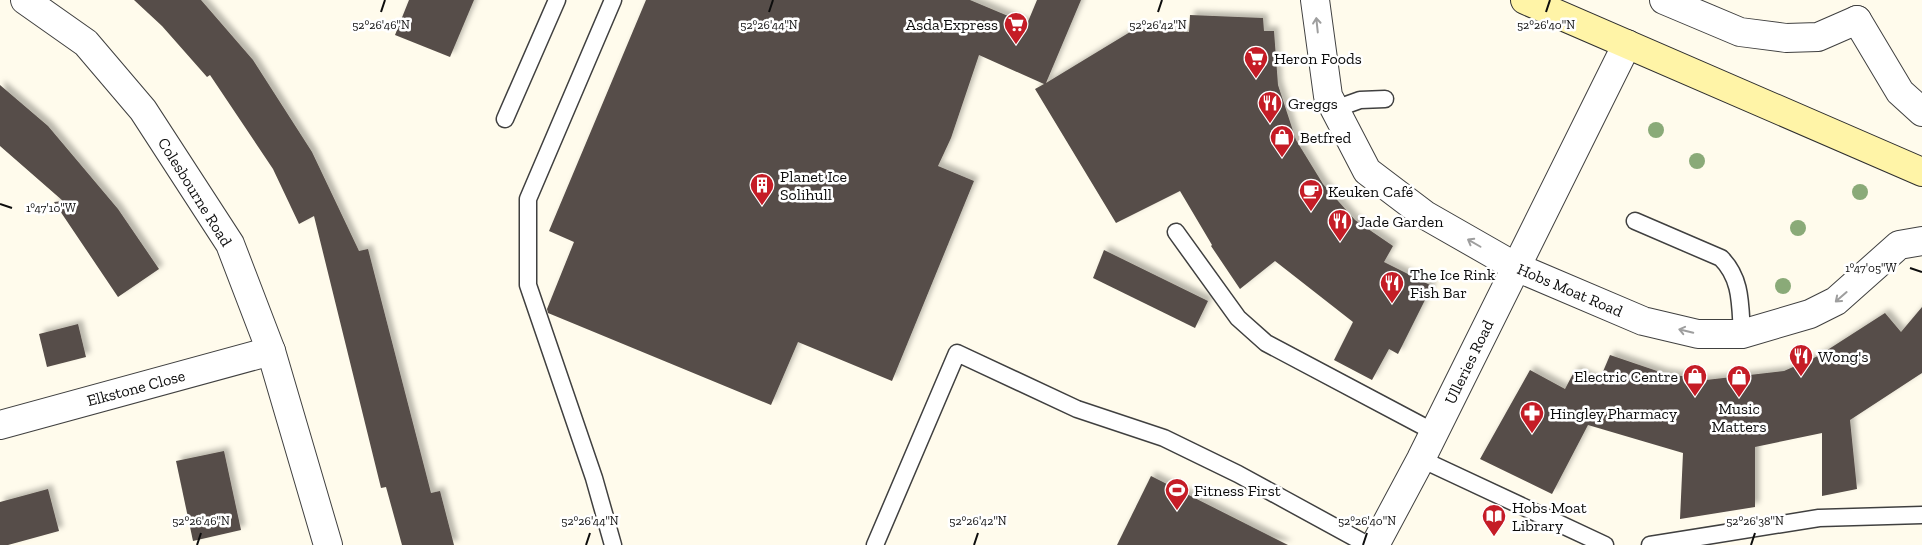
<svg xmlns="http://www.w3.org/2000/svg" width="1922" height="545" font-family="'Zilla Slab',serif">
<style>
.building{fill:#564d48;filter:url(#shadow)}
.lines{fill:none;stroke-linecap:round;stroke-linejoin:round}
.service-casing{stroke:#404040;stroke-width:19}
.minor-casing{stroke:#404040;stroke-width:30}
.tertiary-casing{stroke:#404040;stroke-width:30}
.secondary-casing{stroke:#2f2f2f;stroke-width:30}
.service{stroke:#fff;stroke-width:16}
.minor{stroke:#fff;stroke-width:28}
.tertiary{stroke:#fff;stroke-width:28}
.secondary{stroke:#fff4a7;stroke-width:28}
.tree{fill:#8aaa78}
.oneway{stroke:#9e9e9e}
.ticks{fill:none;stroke:#0d0d0d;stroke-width:2}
.labels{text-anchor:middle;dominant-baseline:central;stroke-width:5;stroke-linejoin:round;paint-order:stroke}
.poi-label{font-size:16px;fill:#0d0d0d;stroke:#fff;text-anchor:start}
.street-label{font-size:16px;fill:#0d0d0d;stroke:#fff}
.ticks-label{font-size:12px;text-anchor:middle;fill:#0d0d0d;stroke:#fff;stroke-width:5;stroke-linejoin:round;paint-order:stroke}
</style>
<defs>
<filter id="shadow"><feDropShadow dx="4.5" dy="-4.5" stdDeviation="2.5" flood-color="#0004"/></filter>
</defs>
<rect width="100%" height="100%" fill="#fffbec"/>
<g class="building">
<path d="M 134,0 L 201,0 L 253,60 L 312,152 L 359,251 L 368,249 L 431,493 L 440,491 L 454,545 L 402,545 L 386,487 L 381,488 L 314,216 L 299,224 L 273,169 L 210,75 L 207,77 L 162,26 Z"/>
<path d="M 409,0 L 474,0 L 450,57 L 395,35 Z"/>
<path d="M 646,0 L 970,0 L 1027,24 L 1037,0 L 1081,0 L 1046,83 L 1135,29 L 1189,32 L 1190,15 L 1263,18 L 1264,31 L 1274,31 L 1278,85 L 1296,140 L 1323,184 L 1355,220 L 1393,246 L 1384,262 L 1432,286 L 1398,354 L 1389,349 L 1372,380 L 1334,360 L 1353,322 L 1275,261 L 1240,289 L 1211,246 L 1212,245 L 1180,191 L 1116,223 L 1035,89 L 1044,84 L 979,55 L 951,138 L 938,166 L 974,181 L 892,381 L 798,342 L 771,405 L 548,313 L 547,309 L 574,242 L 549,231 Z"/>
<path d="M 0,85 L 48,126 L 118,209 L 159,269 L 118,297 L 54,202 L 63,201 L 0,146 Z"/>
<path d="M 1104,250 L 1208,301 L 1195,328 L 1093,278 Z"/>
<path d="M 1922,307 L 1922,373 L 1850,420 L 1857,489 L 1822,496 L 1822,433 L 1755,447 L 1755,507 L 1680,519 L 1683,453 L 1588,425 L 1552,494 L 1480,459 L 1530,370 L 1565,389 L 1575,370 L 1599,381 L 1610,355 L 1663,373 L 1706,380 L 1784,371 L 1818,356 L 1885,313 L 1901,332 Z"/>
<path d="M 78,324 L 86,357 L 47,367 L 39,334 Z"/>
<path d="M 224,451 L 241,530 L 193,541 L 176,461 Z"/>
<path d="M 1151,476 L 1288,545 L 1117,545 Z"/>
<path d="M 48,489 L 59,531 L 8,545 L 0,545 L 0,502 Z"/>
</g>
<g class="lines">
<g class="service-casing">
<g id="service">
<path d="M 1335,109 L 1360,100 L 1385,99"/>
<path d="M 505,119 L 557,0"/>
<path d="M 1635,221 L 1721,258 C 1742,279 1740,305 1742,334"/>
<path d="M 1176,232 L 1238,318 L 1266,343 L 1434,432"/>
<path d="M 1421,459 L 1605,545"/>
<path d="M 613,545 L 594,478 L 528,285 L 528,199 L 613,0"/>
<path d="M 875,545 L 957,353 L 1077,409 L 1164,438 L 1238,474 L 1368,545"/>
<path d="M 1650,545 L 1819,518 L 1922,515"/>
</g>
</g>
<g class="minor-casing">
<g id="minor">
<path d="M 25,0 L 86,43 L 143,110 L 230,244 L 271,351 L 328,545"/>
<path d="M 1315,0 L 1328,96 L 1367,171 L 1425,215 L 1516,267 L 1643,321 L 1698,334 L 1742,334 L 1810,314 L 1836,301 L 1899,245 L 1922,241"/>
<path d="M 1664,0 L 1740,32 L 1786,38 L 1818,37 L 1857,20"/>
<path d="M 1857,20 L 1900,92 L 1922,112"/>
<path d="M 0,425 L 271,351"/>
</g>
</g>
<g class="tertiary-casing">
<path id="tertiary" d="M 1375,545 L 1421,459 L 1627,44"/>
</g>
<g class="secondary-casing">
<path id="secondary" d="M 1525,0 L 1922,172"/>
</g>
<use href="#service" class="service"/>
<use href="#minor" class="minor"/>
<use href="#tertiary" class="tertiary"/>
<use href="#secondary" class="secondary"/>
</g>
<g class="tree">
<circle cx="1656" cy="130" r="8"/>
<circle cx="1697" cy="161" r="8"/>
<circle cx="1860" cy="192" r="8"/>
<circle cx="1798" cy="228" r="8"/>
<circle cx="1783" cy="286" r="8"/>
</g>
<defs><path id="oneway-shaft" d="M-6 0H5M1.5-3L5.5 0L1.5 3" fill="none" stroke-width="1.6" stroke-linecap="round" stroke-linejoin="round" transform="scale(1.25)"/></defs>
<g class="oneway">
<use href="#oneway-shaft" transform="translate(1317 25) rotate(-96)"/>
<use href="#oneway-shaft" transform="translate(1474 243) rotate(-150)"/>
<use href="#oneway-shaft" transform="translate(1841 297) rotate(139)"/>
<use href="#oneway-shaft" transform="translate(1686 331) rotate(-166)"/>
</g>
<path class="ticks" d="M 381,12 L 385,0M 769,12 L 773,0M 1158,12 L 1162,0M 1546,12 L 1550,0M 0,204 L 12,208M 1910,268 L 1922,272M 197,545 L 201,533M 586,545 L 590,533M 974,545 L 978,533M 1363,545 L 1367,533M 1751,545 L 1755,533"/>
<defs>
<g id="supermarket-pin" transform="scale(1.25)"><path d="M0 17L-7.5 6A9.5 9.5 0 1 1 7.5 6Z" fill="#c51c26" stroke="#fff"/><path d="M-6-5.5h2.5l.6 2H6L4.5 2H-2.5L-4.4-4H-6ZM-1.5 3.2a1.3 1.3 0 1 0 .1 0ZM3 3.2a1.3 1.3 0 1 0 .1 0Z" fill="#fff"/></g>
<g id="restaurant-pin" transform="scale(1.25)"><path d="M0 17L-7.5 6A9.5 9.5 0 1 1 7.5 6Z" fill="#c51c26" stroke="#fff"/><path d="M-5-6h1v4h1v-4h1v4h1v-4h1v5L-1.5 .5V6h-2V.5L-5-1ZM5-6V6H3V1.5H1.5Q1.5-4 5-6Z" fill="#fff"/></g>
<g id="shop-pin" transform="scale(1.25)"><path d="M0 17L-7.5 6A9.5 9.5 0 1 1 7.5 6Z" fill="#c51c26" stroke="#fff"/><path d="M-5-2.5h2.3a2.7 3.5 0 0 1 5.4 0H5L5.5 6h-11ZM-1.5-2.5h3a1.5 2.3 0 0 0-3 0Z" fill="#fff"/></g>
<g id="building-pin" transform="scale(1.25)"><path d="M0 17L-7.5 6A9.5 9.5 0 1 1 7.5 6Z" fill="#c51c26" stroke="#fff"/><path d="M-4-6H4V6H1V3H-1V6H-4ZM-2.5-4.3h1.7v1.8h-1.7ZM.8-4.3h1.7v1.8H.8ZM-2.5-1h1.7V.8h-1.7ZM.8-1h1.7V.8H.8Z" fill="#fff"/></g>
<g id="cafe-pin" transform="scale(1.25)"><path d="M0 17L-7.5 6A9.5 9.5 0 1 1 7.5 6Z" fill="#c51c26" stroke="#fff"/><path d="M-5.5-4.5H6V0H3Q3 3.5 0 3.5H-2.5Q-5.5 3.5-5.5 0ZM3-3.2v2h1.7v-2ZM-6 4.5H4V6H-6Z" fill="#fff"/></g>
<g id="pharmacy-pin" transform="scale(1.25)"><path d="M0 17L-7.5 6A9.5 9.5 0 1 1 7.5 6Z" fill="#c51c26" stroke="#fff"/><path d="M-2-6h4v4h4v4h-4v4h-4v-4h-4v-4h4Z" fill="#fff"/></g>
<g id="stadium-pin" transform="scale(1.25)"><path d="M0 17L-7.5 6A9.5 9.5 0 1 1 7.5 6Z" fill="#c51c26" stroke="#fff"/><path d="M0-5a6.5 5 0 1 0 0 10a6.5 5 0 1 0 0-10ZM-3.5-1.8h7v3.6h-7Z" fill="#fff"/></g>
<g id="library-pin" transform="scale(1.25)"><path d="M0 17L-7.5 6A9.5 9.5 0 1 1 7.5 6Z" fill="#c51c26" stroke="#fff"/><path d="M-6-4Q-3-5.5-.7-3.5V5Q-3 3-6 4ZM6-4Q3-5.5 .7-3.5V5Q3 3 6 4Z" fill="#fff"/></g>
</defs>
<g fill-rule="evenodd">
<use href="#supermarket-pin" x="1016" y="24"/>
<use href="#supermarket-pin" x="1256" y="58"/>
<use href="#restaurant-pin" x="1270" y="103"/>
<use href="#shop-pin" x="1282" y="137"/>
<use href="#building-pin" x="762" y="185"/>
<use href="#cafe-pin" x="1311" y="191"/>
<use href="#restaurant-pin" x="1340" y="221"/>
<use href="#restaurant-pin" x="1392" y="283"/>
<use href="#restaurant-pin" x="1801" y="356"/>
<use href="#shop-pin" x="1695" y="376"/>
<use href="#shop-pin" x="1739" y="377"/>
<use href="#pharmacy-pin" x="1532" y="413"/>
<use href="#stadium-pin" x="1177" y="490"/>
<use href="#library-pin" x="1494" y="516"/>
</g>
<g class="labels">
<g class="poi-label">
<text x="998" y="24" text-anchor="end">Asda Express</text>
<text x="1274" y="58">Heron Foods</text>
<text x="1288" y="103">Greggs</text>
<text x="1300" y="137">Betfred</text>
<text x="780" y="176">Planet Ice<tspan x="780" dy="18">Solihull</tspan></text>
<text x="1328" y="191">Keuken Café</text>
<text x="1358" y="221">Jade Garden</text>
<text x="1410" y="274">The Ice Rink<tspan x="1410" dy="18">Fish Bar</tspan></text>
<text x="1818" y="356">Wong's</text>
<text x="1678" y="376" text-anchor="end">Electric Centre</text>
<text x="1739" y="408" text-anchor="middle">Music<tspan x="1739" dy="18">Matters</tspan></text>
<text x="1550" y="413">Hingley Pharmacy</text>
<text x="1194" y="490">Fitness First</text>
<text x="1512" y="507">Hobs Moat<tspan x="1512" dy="18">Library</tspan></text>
</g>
<g class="street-label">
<text transform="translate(195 192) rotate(58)">Colesbourne Road</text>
<text transform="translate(1570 290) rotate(23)">Hobs Moat Road</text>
<text transform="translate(1469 362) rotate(-64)">Ulleries Road</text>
<text transform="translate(136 388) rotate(-15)">Elkstone Close</text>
</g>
</g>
<g class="ticks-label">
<text x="381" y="29">52°26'46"N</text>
<text x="769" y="29">52°26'44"N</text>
<text x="1158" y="29">52°26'42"N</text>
<text x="1546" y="29">52°26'40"N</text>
<text x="51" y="212">1°47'10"W</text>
<text x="1871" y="272">1°47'05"W</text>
<text x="201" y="525">52°26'46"N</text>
<text x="590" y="525">52°26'44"N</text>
<text x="978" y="525">52°26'42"N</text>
<text x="1367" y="525">52°26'40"N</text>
<text x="1755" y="525">52°26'38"N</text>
</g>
</svg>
